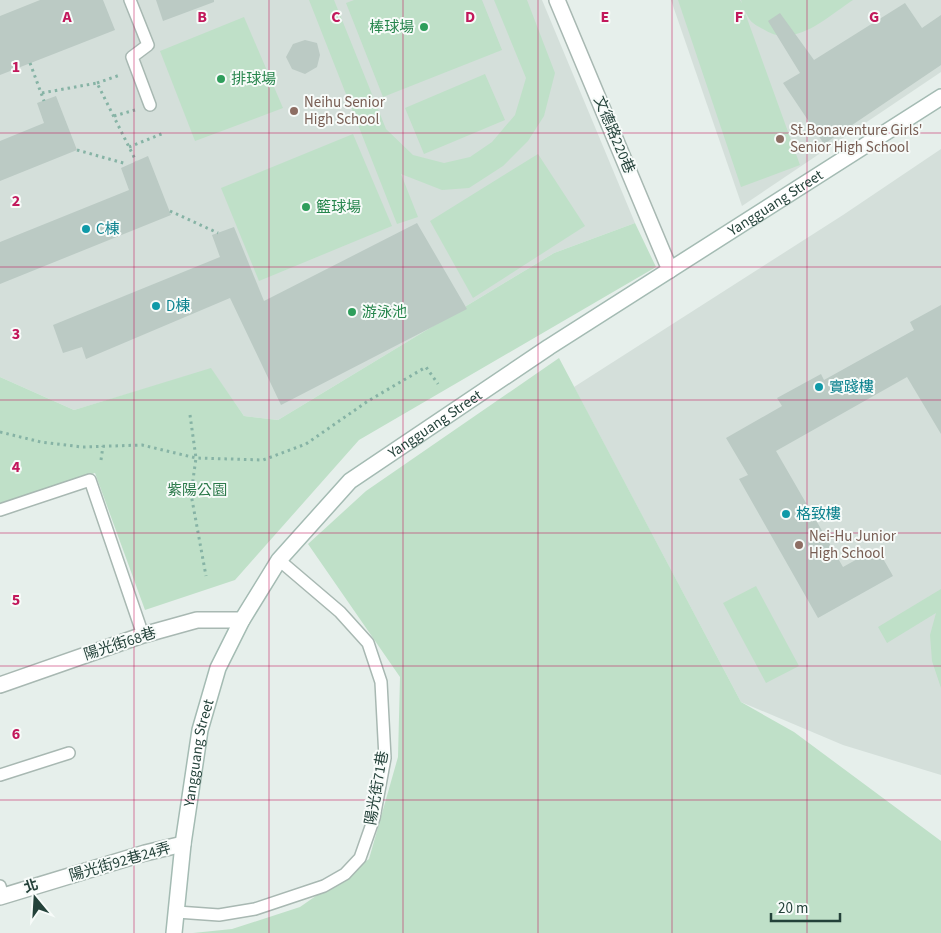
<svg xmlns="http://www.w3.org/2000/svg" width="941" height="933" font-family="'Source Sans 3','Noto Sans TC',sans-serif">
<style>
.built{fill:#d4dfda}
.green{fill:#bfe0c8}
.building{fill:#bbcac4}
.lines{fill:none;stroke-linecap:round;stroke-linejoin:round}
.lane-casing{stroke:#a8b8b2;stroke-width:14}
.street-casing{stroke:#a8b8b2;stroke-width:18}
.secondary-casing{stroke:#a4bbb3;stroke-width:18}
.path{stroke:#86b3a5;stroke-width:3;stroke-dasharray:2.5 4;stroke-linecap:butt}
.lane{stroke:#fff;stroke-width:11}
.street{stroke:#fff;stroke-width:15}
.secondary{stroke:#fff;stroke-width:15}
.grid{fill:none;stroke:#c2185b;stroke-width:1;stroke-opacity:0.55}
.leisure-dot{fill:#2e9e5b;stroke:#f7fbf9;stroke-width:2}
.education-dot{fill:#8d6e63;stroke:#f7fbf9;stroke-width:2}
.culture-dot{fill:#0f9aa8;stroke:#f7fbf9;stroke-width:2}
.labels{text-anchor:middle;dominant-baseline:central;stroke-width:4;stroke-linejoin:round;paint-order:stroke}
.leisure-label{font-size:15px;fill:#27864d;stroke:#f7fbf9;text-anchor:start}
.education-label{font-size:15px;fill:#785e54;stroke:#f7fbf9;text-anchor:start}
.street-label{font-size:15px;fill:#24423a;stroke:#f7fbf9}
.culture-label{font-size:15px;fill:#0d838f;stroke:#f7fbf9;text-anchor:start}
.park-label{font-size:15px;fill:#2d7a4b;stroke:#f7fbf9}
.grid-label{font-size:16px;text-anchor:middle;font-weight:bold;fill:#c2185b;stroke:#f7fbf9;stroke-width:4;stroke-linejoin:round;paint-order:stroke}
</style>
<rect width="100%" height="100%" fill="#e6efeb"/>
<g class="built">
<path d="M 0,0 L 542,0 L 635,223 L 554,253 L 278,420 L 244,416 L 211,369 L 74,410 L 0,377 Z"/>
<path d="M 671,0 L 941,0 L 941,72 L 742,206 Z"/>
<path d="M 941,149 L 941,775 L 843,745 L 741,702 L 574,387 L 843,215 Z"/>
</g>
<g class="green">
<path d="M 309,0 L 334,0 L 386,129 L 413,155 L 444,163 L 470,157 L 492,142 L 515,115 L 526,78 L 494,0 L 527,0 L 555,73 L 544,116 L 528,141 L 503,166 L 469,188 L 442,190 L 401,174 L 418,217 L 397,224 Z"/>
<path d="M 354,0 L 482,0 L 502,50 L 383,97 L 346,3 Z"/>
<path d="M 678,0 L 740,0 L 742,3 L 741,0 L 853,0 C 827,17 794,50 763,29 C 759,27 753,24 750,20 C 748,17 746,13 744,10 L 800,165 L 741,187 Z"/>
<path d="M 244,17 L 283,108 L 195,141 L 160,51 Z"/>
<path d="M 485,74 L 505,120 L 424,154 L 405,108 Z"/>
<path d="M 353,134 L 392,226 L 259,281 L 221,188 Z"/>
<path d="M 538,154 L 585,226 L 473,298 L 430,221 Z"/>
<path d="M 635,223 L 656,267 L 359,440 L 235,580 L 145,610 L 95,473 L 0,503 L 0,377 L 74,410 L 211,368 L 244,416 L 278,420 L 554,253 Z"/>
<path d="M 559,358 L 741,702 L 794,732 L 941,841 L 941,933 L 193,933 L 232,929 L 300,907 L 369,859 L 398,757 L 400,677 L 308,544 L 366,491 Z"/>
<path d="M 756,586 L 799,666 L 766,683 L 723,603 Z"/>
<path d="M 941,589 L 941,688 L 932,661 L 930,635 L 936,613 L 887,643 L 878,627 Z"/>
</g>
<g class="building">
<path d="M 40,0 L 103,0 L 115,30 L 0,75 L 0,16 Z"/>
<path d="M 156,0 L 214,0 L 214,2 L 163,21 Z"/>
<path d="M 905,3 L 922,28 L 941,15 L 941,65 L 824,144 L 783,83 L 800,73 L 768,21 L 780,13 L 814,60 Z"/>
<path d="M 305,40 L 317,43 L 320,55 L 317,67 L 305,74 L 292,69 L 286,57 L 293,44 Z"/>
<path d="M 56,96 L 77,150 L 0,181 L 0,141 L 44,123 L 37,103 Z"/>
<path d="M 148,156 L 171,215 L 0,284 L 0,242 L 129,190 L 121,168 Z"/>
<path d="M 417,223 L 467,309 L 281,405 L 230,298 L 86,359 L 82,347 L 63,353 L 53,325 L 220,257 L 212,235 L 234,227 L 264,301 Z"/>
<path d="M 941,305 L 941,434 L 907,377 L 776,451 L 843,567 L 877,548 L 893,576 L 818,618 L 739,479 L 748,475 L 726,438 L 782,406 L 777,398 L 821,374 L 824,380 L 914,330 L 910,322 Z"/>
</g>
<g class="lines">
<g class="lane-casing">
<g id="lane">
<path d="M 130,0 L 148,45 L 132,57 L 150,105"/>
<path d="M 0,510 L 90,480 L 143,635"/>
<path d="M 0,775 L 69,753"/>
<path d="M 0,886 L 3,896"/>
<path d="M 177,912 L 219,915 L 255,909 L 324,886 L 345,874 L 360,858 L 374,818 L 385,758 L 381,682 L 368,643 L 340,612 L 279,560"/>
</g>
</g>
<g class="street-casing">
<g id="street">
<path d="M 557,0 L 670,270"/>
<path d="M 0,685 L 143,635 L 197,620 L 242,620"/>
<path d="M 0,897 L 145,853 L 183,844"/>
</g>
</g>
<g class="secondary-casing">
<g id="secondary">
<path id="s1" d="M 174,933 L 183,844 L 200,730 L 218,668 L 242,620 L 279,560 L 350,481 L 549,347 L 941,97"/>
</g>
</g>
<g class="path">
<path d="M 30,63 L 44,101"/>
<path d="M 97,83 L 120,75"/>
<path d="M 42,93 L 97,83 L 136,161"/>
<path d="M 114,116 L 135,110"/>
<path d="M 129,147 L 164,133"/>
<path d="M 77,150 L 127,164"/>
<path d="M 170,211 L 218,233"/>
<path d="M 190,415 L 196,458 L 191,494 L 206,576"/>
<path d="M 0,432 L 41,442 L 82,447 L 142,445 L 196,458 L 263,460 L 306,444 L 368,401 L 426,367 L 438,384"/>
<path d="M 101,460 L 103,446"/>
</g>
<use href="#lane" class="lane"/>
<use href="#street" class="street"/>
<use href="#secondary" class="secondary"/>
</g>
<path class="grid" d="M 134,0 L 134,933M 269,0 L 269,933M 403,0 L 403,933M 538,0 L 538,933M 672,0 L 672,933M 807,0 L 807,933M 0,133 L 941,133M 0,267 L 941,267M 0,400 L 941,400M 0,533 L 941,533M 0,666 L 941,666M 0,800 L 941,800"/>
<g class="leisure-dot">
<circle cx="424" cy="27" r="5"/>
<circle cx="221" cy="79" r="5"/>
<circle cx="306" cy="207" r="5"/>
<circle cx="352" cy="312" r="5"/>
</g>
<g class="education-dot">
<circle cx="294" cy="111" r="5"/>
<circle cx="780" cy="139" r="5"/>
<circle cx="799" cy="545" r="5"/>
</g>
<g class="culture-dot">
<circle cx="86" cy="229" r="5"/>
<circle cx="156" cy="306" r="5"/>
<circle cx="819" cy="387" r="5"/>
<circle cx="786" cy="514" r="5"/>
</g>
<g class="labels">
<g class="leisure-label">
<text x="414" y="27" text-anchor="end">棒球場</text>
<text x="231" y="79">排球場</text>
<text x="316" y="207">籃球場</text>
<text x="362" y="312">游泳池</text>
</g>
<g class="education-label">
<text x="304" y="102">Neihu Senior<tspan x="304" dy="17">High School</tspan></text>
<text x="790" y="130">St.Bonaventure Girls'<tspan x="790" dy="17">Senior High School</tspan></text>
<text x="809" y="536">Nei-Hu Junior<tspan x="809" dy="17">High School</tspan></text>
</g>
<g class="street-label">
<text transform="translate(614 135) rotate(67)">文德路220巷</text>
<text stroke="none"><textPath href="#s1" startOffset="1008">Yangguang Street</textPath></text>
<text stroke="none"><textPath href="#s1" startOffset="602">Yangguang Street</textPath></text>
<text transform="translate(120 644) rotate(-18)">陽光街68巷</text>
<text stroke="none"><textPath href="#s1" startOffset="182">Yangguang Street</textPath></text>
<text transform="translate(377 788) rotate(-80)">陽光街71巷</text>
<text transform="translate(120 862) rotate(-16)">陽光街92巷24弄</text>
</g>
<g class="culture-label">
<text x="96" y="229">C棟</text>
<text x="166" y="306">D棟</text>
<text x="829" y="387">實踐樓</text>
<text x="796" y="514">格致樓</text>
</g>
<g class="park-label">
<text x="197" y="490">紫陽公園</text>
</g>
</g>
<g class="grid-label">
<text x="67" y="22">A</text>
<text x="202" y="22">B</text>
<text x="336" y="22">C</text>
<text x="470" y="22">D</text>
<text x="605" y="22">E</text>
<text x="739" y="22">F</text>
<text x="874" y="22">G</text>
<text x="16" y="72">1</text>
<text x="16" y="206">2</text>
<text x="16" y="339">3</text>
<text x="16" y="472">4</text>
<text x="16" y="605">5</text>
<text x="16" y="739">6</text>
</g>
<g transform="translate(35 898) rotate(342)" stroke="#f7fbf9" stroke-width="4" paint-order="stroke">
<path d="M0-4L9 19L0 12L-9 19Z" fill="#24423a"/>
<text y="-8" font-size="14" font-weight="bold" text-anchor="middle" fill="#24423a">北</text>
</g>
<path d="M771 913v8h69v-8" fill="none" stroke="#24423a" stroke-width="2.5"/>
<text x="778" y="913" font-size="15" fill="#24423a" stroke="#f7fbf9" stroke-width="4" paint-order="stroke">20 m</text>
</svg>
